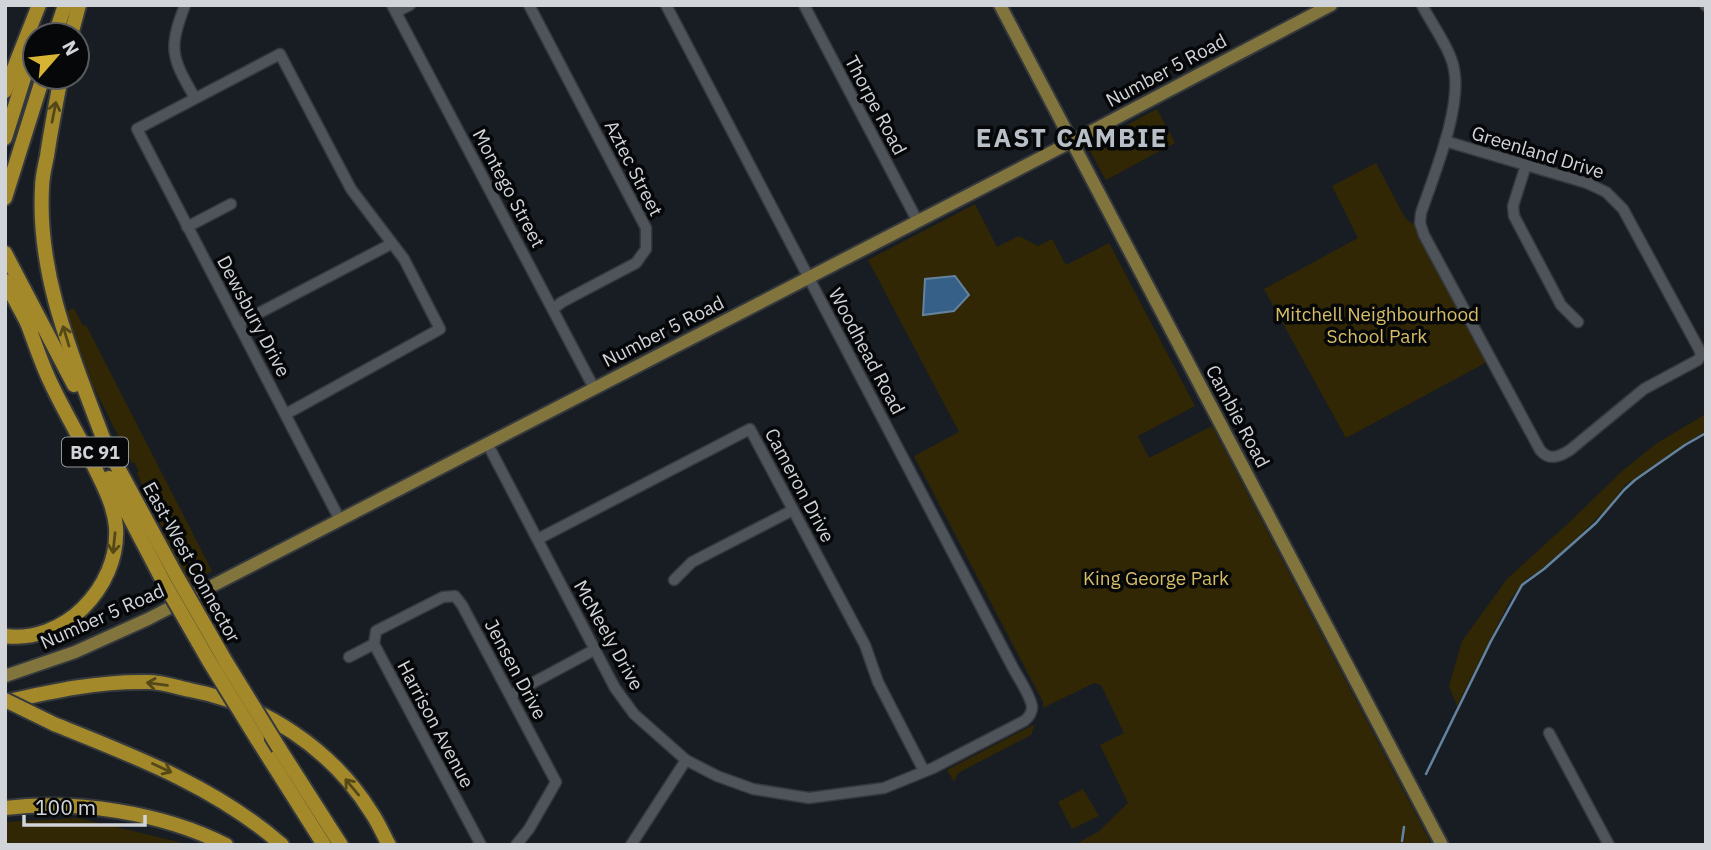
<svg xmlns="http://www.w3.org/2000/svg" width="1711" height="850" font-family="'IBM Plex Sans',sans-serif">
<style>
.green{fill:#312704}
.water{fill:#366087;stroke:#64839f;stroke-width:2}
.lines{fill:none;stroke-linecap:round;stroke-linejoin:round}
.stream{stroke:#64839f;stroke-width:2.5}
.minor-casing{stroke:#35393d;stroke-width:13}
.major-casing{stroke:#35393d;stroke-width:16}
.highway-casing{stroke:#35393d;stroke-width:18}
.minor{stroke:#4e545a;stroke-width:10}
.major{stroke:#81743d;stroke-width:12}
.highway{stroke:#a38929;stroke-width:14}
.highway-bridge-casing{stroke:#35393d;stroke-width:18;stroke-linecap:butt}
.highway-bridge{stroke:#a38929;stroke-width:14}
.oneway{stroke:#544819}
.labels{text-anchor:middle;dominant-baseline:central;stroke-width:7;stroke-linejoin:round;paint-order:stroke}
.shield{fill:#060709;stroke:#94969a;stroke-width:2}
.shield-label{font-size:18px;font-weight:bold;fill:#d1d4d8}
.street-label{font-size:19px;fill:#d1d4d8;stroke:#060709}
.park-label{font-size:19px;fill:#d6bd68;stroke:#060709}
.district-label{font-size:26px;font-weight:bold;letter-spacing:2px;fill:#b8bfc6;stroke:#060709}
</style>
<rect width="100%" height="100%" fill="#181d23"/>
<g class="green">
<path d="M 1157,109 L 1175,143 L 1106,180 L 1089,149 L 1091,144 Z"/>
<path d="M 1376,163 L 1405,218 L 1417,228 L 1489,361 L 1346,438 L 1264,289 L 1358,238 L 1332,186 Z"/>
<path d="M 975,204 L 997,247 L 1019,236 L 1038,246 L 1052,239 L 1066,265 L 1109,243 L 1195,406 L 1138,436 L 1149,458 L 1212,426 L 1432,845 L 1074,845 L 1098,832 L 1128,803 L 1100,745 L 1124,733 L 1101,685 L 1094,683 L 1043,708 L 1043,702 L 914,456 L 959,432 L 868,260 Z"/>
<path d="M 74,308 L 83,326 L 86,325 L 212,571 L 190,583 L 170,546 L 137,473 L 139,471 L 134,462 L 132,463 L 93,386 L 66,312 Z"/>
<path d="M 1706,414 L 1706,431 L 1683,445 L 1625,485 L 1608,507 L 1578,537 L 1539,571 L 1525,580 L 1510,600 L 1457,706 L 1449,686 L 1462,641 L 1507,579 L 1575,517 L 1621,472 L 1657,443 Z"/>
<path d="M 1033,725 L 1034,727 L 1031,735 L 958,773 L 954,782 L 947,770 Z"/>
<path d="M 1083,789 L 1099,816 L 1072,829 L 1058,802 Z"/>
<path d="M 78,818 L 187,844 L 189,845 L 5,845 L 5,822 Z"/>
</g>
<path class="water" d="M 955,276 L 969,295 L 954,311 L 923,315 L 925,279 Z"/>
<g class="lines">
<g class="stream">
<path d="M 1426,774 L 1491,641 L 1522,585 L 1544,569 L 1596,523 L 1624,490 L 1635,480 L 1685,445 L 1706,433"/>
<path d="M 1402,841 L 1404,827"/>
</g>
<g class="minor-casing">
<g id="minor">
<path d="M 185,5 C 181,16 176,28 175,39 C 171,60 185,80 195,98"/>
<path d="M 392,5 L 594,388"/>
<path d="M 529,5 L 646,228 L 646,249 L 636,263 L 562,302 L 553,309"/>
<path d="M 804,5 L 917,220"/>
<path d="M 1422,5 C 1431,23 1451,50 1454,69 C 1462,107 1434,175 1421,213 L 1420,223 L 1424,235 L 1540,450 C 1549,461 1559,457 1570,450 L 1644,389 L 1698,360 L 1701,355 L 1699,349 L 1623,209 L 1606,192 L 1587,183 L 1445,141"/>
<path d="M 1705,5 L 1706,6"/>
<path d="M 396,12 L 410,5"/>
<path d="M 1526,165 L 1513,206 L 1514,216 L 1561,305 L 1578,322"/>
<path d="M 1587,183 L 1591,173"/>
<path d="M 187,227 L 231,204"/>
<path d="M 238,324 L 391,244"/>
<path d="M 286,414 L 440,329 L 404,259 L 351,189 L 280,54 L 137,129 L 340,520"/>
<path d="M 487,443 L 615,688 L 634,714 L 686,760 L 717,776 L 753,789 L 809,798 L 884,788 L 933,768 L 1024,721 C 1028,718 1032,714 1032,707 C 1031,696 1017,676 1012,666 L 666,5"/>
<path d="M 538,539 L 750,429 L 865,645 L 878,682 L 924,771"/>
<path d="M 674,580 L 692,562 L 793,510"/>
<path d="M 374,644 L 376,631 L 443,597 L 455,596 L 462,605 L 556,782 L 529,829 L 516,845"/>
<path d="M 374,644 L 481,845"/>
<path d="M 349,657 L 374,644"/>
<path d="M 510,695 L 594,650"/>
<path d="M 1549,733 L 1609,845"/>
<path d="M 631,845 L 686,760"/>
</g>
</g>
<g class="major-casing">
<g id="major">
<path d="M 1000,5 L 1442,845"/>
<path d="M 5,676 L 75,652 L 148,619 L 1071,142 L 1331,5"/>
</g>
</g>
<g class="highway-casing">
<g id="highway">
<path d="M 55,35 L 65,5"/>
<path d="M 71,35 L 79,5"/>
<path d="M 61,77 C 56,103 51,129 47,156 C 45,166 42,177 42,188 C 37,279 75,362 106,446"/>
<path d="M 5,91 L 39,5"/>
<path d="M 5,138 L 35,43"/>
<path d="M 5,198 L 43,77"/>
<path d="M 5,253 L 74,385"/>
<path d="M 5,281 L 31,330"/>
<path d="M 103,440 L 176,575"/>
<path d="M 109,478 L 163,581"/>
<path d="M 5,636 C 33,640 63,628 83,608 C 104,587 118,558 116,527 C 114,504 102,483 92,462 C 78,434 61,406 48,377 C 40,359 34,341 27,322"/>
<path d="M 5,702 C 53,691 99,681 148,682 C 162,682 176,687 190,690 C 263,704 331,748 371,812 C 378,822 383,834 389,845"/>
<path d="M 54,724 C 134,756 216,787 282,845"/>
<path d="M 257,739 L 324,845"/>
<path d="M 279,748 L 341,845"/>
<path d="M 5,808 C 75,799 163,813 226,845"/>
</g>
</g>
<use href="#minor" class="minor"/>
<use href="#major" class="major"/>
<use href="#highway" class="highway"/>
<g class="highway-bridge-casing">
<g id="highway-bridge">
<path d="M 176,575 L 226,662 L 279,748"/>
<path d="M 163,581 L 209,661 L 257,739"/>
<path d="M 5,700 L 54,724"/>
</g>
</g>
<use href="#highway-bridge" class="highway-bridge"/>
</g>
<defs><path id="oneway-shaft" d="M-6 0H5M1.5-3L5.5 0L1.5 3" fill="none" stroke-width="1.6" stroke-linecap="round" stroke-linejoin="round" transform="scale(1.75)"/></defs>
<g class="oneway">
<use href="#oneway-shaft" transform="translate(54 112) rotate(-79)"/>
<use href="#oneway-shaft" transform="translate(66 336) rotate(-107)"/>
<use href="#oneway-shaft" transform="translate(114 543) rotate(96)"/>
<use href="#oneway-shaft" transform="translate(157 684) rotate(-172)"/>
<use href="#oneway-shaft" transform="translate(162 768) rotate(25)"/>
<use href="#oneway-shaft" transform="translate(352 787) rotate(-130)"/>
</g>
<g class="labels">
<rect class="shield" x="62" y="437.5" width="66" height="29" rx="5"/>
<g class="shield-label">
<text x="95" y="452">BC 91</text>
</g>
<g class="street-label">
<text transform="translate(1166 70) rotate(-28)">Number 5 Road</text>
<text transform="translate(876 105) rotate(62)">Thorpe Road</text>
<text transform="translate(1538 152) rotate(17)">Greenland Drive</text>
<text transform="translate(634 168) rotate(63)">Aztec Street</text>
<text transform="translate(509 188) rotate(62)">Montego Street</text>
<text transform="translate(254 316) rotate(62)">Dewsbury Drive</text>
<text transform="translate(663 331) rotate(-27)">Number 5 Road</text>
<text transform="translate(867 351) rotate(62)">Woodhead Road</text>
<text transform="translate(1238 416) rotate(62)">Cambie Road</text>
<text transform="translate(800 485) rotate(62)">Cameron Drive</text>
<text transform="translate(192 562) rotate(61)">East-West Connector</text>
<text transform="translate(102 616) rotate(-24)">Number 5 Road</text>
<text transform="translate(609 635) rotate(61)">McNeely Drive</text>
<text transform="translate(516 669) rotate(62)">Jensen Drive</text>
<text transform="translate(436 724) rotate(62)">Harrison Avenue</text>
</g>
<g class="park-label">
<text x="1377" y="314">Mitchell Neighbourhood<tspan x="1377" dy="22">School Park</tspan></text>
<text x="1156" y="578">King George Park</text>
</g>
<g class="district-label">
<text x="1072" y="137">EAST CAMBIE</text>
</g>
</g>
<rect width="1711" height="850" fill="none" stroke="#d1d4d8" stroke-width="14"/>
<g transform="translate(56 56) rotate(62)"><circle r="33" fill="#060709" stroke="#57595c" stroke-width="2"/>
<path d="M0-5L12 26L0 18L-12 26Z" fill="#d7b434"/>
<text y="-10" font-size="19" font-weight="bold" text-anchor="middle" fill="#d1d4d8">N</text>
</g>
<path d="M24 815v10h121v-10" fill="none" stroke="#d1d4d8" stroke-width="3.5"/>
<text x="35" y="815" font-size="21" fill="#d1d4d8" stroke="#060709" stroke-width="5" paint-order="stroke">100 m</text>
</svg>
